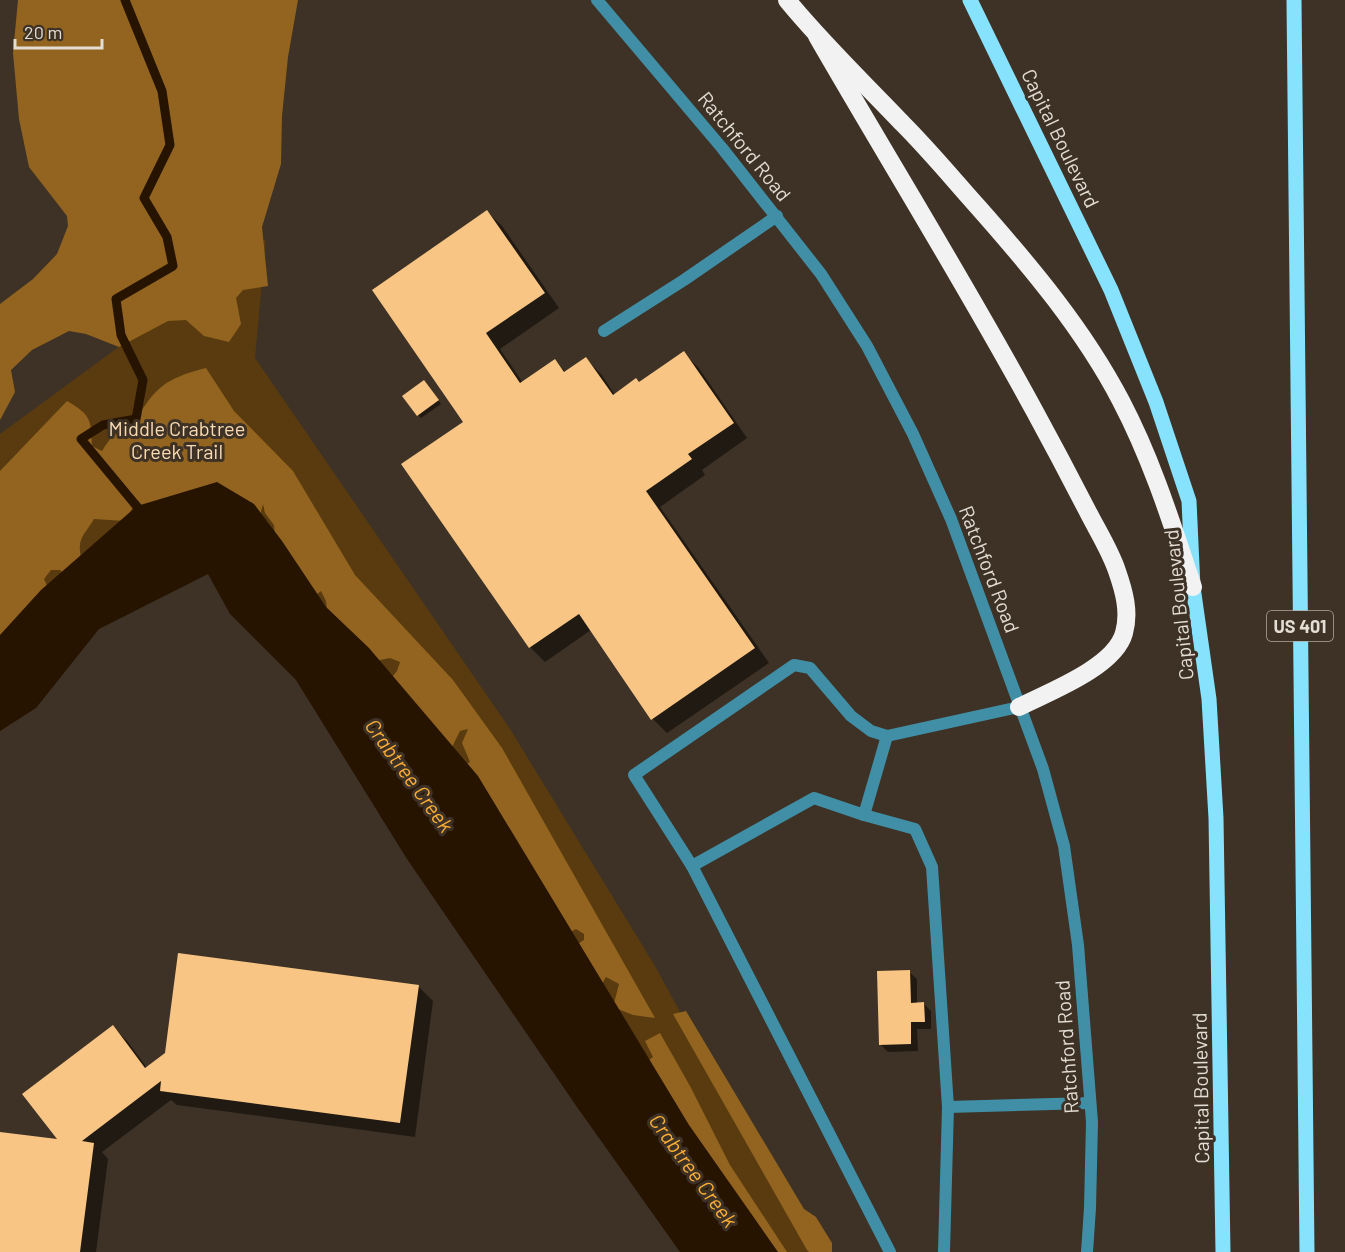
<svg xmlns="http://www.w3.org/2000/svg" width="1345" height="1252" font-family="Barlow,sans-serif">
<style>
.green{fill:#593b0f}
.forest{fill:#92641f}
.water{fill:#261300}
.shadow{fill:#0007}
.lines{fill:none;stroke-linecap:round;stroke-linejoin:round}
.stream{stroke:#261300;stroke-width:9}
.building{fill:#f8c584}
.service{stroke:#418fa6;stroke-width:12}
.tertiary{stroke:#418fa6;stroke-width:12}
.primary{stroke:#87e2fe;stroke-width:15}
.motorway{stroke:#f2f2f2;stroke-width:18}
.labels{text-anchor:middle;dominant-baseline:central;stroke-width:6;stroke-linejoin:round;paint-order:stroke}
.shield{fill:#3d3225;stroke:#b2aaa0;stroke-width:1.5}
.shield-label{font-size:18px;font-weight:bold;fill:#e4ddd4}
.street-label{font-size:20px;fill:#e4ddd4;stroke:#3d3225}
.park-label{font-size:20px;fill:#fadab3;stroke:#3d3225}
.water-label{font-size:21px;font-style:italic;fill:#fdae35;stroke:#3d3225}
</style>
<rect width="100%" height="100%" fill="#3d3225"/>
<path class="green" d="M 266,239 L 255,358 L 510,729 L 655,966 L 811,1252 L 700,1252 L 228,542 L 158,566 L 0,730 L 0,434 Z"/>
<g class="forest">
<path d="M 18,0 L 298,0 L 288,57 L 282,116 L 281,164 L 262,227 L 268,286 L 243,290 L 236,298 L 241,324 L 229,342 L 204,336 L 186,320 L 168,321 L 119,347 L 86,334 L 69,331 L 32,350 L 11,370 L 15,392 L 0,420 L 0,304 L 33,279 L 57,254 L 68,226 L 67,216 L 29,167 L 19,119 L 13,53 Z"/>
<path d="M 206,368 L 234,411 L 293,471 L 355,575 L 453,680 L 502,748 L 655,1018 L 633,1015 L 613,1007 L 619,984 L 606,977 L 597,992 L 571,948 L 584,940 L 584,934 L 576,929 L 563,936 L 462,767 L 470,762 L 462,743 L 468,729 L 460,731 L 451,749 L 389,681 L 397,671 L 400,662 L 390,658 L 370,662 L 330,636 L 326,601 L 321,591 L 312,598 L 275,540 L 274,525 L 265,513 L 263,504 L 259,519 L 146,510 L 137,500 L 125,521 L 94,519 C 83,537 76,539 82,561 L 66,576 L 60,570 L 51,570 L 44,579 L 48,588 L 0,694 L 0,471 L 67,401 C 91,415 91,419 92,446 L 102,451 C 109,439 115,432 129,430 C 155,390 159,380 206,368 Z"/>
<path d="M 686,1011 L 804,1209 L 816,1217 L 832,1243 L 832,1252 L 809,1252 L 807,1250 L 673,1014 Z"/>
<path d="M 660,1033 L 690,1086 L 730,1165 L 787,1252 L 758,1252 L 635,1070 L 653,1057 L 645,1041 Z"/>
</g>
<path class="water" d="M 217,482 L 254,504 L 282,541 L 326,607 L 369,648 L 478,776 L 689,1125 L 778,1252 L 680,1252 L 577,1107 L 407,859 L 296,680 L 230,614 L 208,574 L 99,629 L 36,708 L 0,731 L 0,635 L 41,590 L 137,506 Z"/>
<g class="shadow">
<path d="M 487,212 L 502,226 L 559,308 L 500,349 L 523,383 L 555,361 L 566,372 L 586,359 L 601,374 L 615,395 L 639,384 L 683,353 L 698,367 L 747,438 L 702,470 L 705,475 L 660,507 L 769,663 L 667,733 L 653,719 L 591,630 L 545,662 L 530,647 L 403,465 L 466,422 Z"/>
<path d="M 427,385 L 441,404 L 421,418 L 418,415 Z"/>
<path d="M 909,972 L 917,979 L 917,1004 L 924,1004 L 931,1011 L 931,1029 L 917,1029 L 918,1051 L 888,1052 L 881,1045 Z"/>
<path d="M 418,986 L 433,1001 L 415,1137 L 177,1105 L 171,1100 L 102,1152 L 108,1159 L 96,1252 L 0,1252 L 0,1133 L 60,1141 L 113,1027 L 128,1042 L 147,1068 Z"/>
</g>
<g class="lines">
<path class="stream" d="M 125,0 L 162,91 L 170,145 L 144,198 L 167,237 L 173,266 L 116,299 L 121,335 L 143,380 L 136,419 L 103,425 L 81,439 L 144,515"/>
</g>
<g class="building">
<path d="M 487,210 L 545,293 L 486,333 L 520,383 L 555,359 L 564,372 L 586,357 L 613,395 L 636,378 L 639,382 L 684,351 L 734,423 L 688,454 L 692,459 L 646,491 L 755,648 L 651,720 L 579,614 L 529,648 L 401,464 L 463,422 L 372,290 Z"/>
<path d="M 424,380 L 439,400 L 417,416 L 402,396 Z"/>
<path d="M 178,953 L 419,985 L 400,1123 L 160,1091 L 161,1081 L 82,1141 L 94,1143 L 80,1252 L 0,1252 L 0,1132 L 57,1139 L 22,1094 L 113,1025 L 145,1068 L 165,1053 Z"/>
<path d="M 910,970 L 911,1003 L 924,1002 L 925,1022 L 911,1022 L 911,1044 L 879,1045 L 877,971 Z"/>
</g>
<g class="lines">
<g class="service">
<path d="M 604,331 L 684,280 L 777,216"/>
<path d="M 864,815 L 887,736"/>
<path d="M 692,866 L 634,775 L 794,665 L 810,668 L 851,716 L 871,731 L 887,736 L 1019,707"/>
<path d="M 948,1107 L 1090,1103"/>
<path d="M 890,1252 L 692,866 L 814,798 L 864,815 L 915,829 L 932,867 L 948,1107 L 944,1252"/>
</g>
<path class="tertiary" d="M 597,0 L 722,148 L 821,274 L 867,346 L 913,434 L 951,519 L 1043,769 L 1064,846 L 1078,945 L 1092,1122 L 1090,1208 L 1087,1252"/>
<g class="primary">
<path d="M 970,0 L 1111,290 L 1156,402 L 1189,501 L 1193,587 L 1209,699 L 1216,818 L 1223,1252"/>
<path d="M 1294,0 L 1307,1252"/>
</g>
<g class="motorway">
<path d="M 787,0 C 823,44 863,82 902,123 C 929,150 953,179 978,207 C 1031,267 1084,330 1121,401 C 1152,460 1172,524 1193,587"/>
<path d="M 817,36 C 889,161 965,283 1034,410 C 1052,443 1070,477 1087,510 C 1097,530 1110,550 1117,571 C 1124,591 1130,612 1124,633 C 1115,667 1049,692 1019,707"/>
</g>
</g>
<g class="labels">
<rect class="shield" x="1267" y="611" width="66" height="30" rx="4.5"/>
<g class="shield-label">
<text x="1300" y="626">US 401</text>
</g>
<g class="street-label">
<text transform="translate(1061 138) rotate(64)">Capital Boulevard</text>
<text transform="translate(745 146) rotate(51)">Ratchford Road</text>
<text transform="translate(990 569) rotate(69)">Ratchford Road</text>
<text transform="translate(1178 605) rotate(-96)">Capital Boulevard</text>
<text transform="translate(1066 1047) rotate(-94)">Ratchford Road</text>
<text transform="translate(1200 1088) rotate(-91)">Capital Boulevard</text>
</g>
<g class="park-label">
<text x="177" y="428">Middle Crabtree<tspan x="177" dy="23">Creek Trail</tspan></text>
</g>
<g class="water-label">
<text transform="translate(410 775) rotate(54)">Crabtree Creek</text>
<text transform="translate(694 1170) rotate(54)">Crabtree Creek</text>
</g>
</g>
<path d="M15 39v9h87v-9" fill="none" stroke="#e4ddd4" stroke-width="3"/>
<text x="24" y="39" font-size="18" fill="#e4ddd4" stroke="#3d3225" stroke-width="4.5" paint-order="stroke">20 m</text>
</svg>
